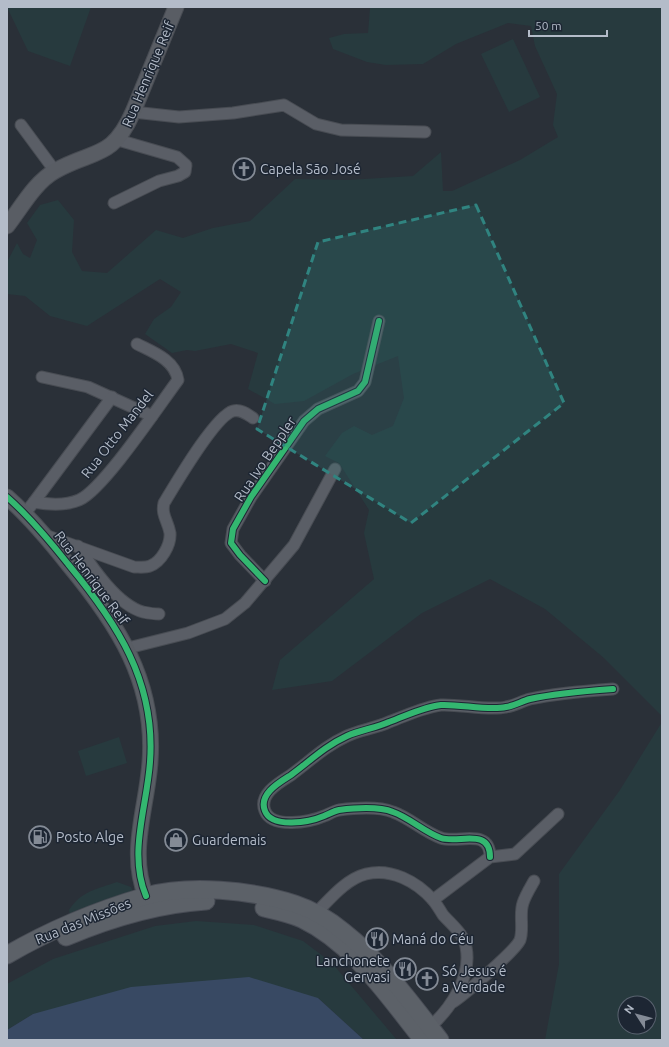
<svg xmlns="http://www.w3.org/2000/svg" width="669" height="1047" font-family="Ubuntu,sans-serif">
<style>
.green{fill:#273a3e;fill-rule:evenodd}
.water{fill:#384963}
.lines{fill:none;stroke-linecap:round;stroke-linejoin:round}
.street-casing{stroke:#484c53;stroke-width:13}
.secondary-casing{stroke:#484c53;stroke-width:17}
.primary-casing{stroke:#484c55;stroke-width:19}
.street{stroke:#5a5e66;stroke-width:11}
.secondary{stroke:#595d64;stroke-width:15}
.primary{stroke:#5c6168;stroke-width:17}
.cycleway-casing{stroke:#1d2633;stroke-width:8}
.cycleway{stroke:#33b770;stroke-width:6}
.marked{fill:#308480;fill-opacity:0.2;stroke:#308480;stroke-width:3;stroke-dasharray:8 5;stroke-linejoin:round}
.labels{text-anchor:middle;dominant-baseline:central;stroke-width:3;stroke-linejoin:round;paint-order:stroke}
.street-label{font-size:14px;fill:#b4bcc9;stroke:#1d2633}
.poi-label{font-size:14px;fill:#b4bcc9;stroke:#1d2633;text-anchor:start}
</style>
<rect width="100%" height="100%" fill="#2a3038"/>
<g class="green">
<path d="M 7,7 L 91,7 L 70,66 L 28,51 Z"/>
<path d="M 366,7 L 662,7 L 662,716 L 604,658 L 545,609 L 490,579 L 422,613 L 332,681 L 272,690 L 280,660 L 374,579 L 364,533 L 369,510 L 339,463 L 325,456 L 342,433 L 354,426 L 372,435 L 393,426 L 404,398 L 398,356 L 353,374 L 304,401 L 275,404 L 248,389 L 258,353 L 231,344 L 195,351 L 187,350 L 172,353 L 145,334 L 154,319 L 171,307 L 181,292 L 160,279 L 87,326 L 50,316 L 25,296 L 7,294 L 7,262 L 17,243 L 23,254 L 30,258 L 37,240 L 27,223 L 40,205 L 58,200 L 74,220 L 72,252 L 82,271 L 107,273 L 156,230 L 183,238 L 213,228 L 250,221 L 295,179 L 348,180 L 413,176 L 441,152 L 443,191 L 452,191 L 520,160 L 558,137 L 553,125 L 557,94 L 535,46 L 531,26 L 508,23 L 456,44 L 423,64 L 386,65 L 367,62 L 333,49 L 329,38 L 344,34 L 368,33 L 370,8 Z"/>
<path d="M 513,39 L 540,97 L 509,112 L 481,54 Z"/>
<path d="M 662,722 L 662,1040 L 545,1040 L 559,964 L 559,874 L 620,790 ZM 625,1003 L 649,1003 L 649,1027 L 625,1027 Z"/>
<path d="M 119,737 L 127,763 L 86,776 L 78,751 Z"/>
<path d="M 117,882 L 131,887 L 134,895 L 70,915 L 69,910 C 81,891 97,889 117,882 Z"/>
<path d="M 196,921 L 254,925 L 303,941 L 332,963 L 397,1040 L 364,1040 L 318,998 L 33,1014 L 7,1030 L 7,984 L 53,959 L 155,926 Z"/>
</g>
<path class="water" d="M 249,977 L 318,998 L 364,1040 L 7,1040 L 7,1030 L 33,1014 L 131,987 Z"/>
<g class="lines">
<g class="street-casing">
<g id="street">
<path d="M 133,112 L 179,117 L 233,113 L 284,105 L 316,124 L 341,130 L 425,132"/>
<path d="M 21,125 L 55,171"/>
<path d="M 114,203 L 159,181 L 178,176 L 185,172 L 186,165 L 177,157 L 118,140"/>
<path d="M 42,377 L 88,387 L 152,416"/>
<path d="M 34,502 L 112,397"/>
<path d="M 25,513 L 34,502 C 50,505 65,506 79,500 C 103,490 160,404 178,380 C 175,360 153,352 137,344"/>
<path d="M 45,535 L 134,567 C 139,567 145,568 150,566 C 161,562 171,545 170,533 C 168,521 161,515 164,503 C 175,485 215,416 233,411 C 241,409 247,414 253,418"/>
<path d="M 78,546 C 92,567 117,605 143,612 C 148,613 154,614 159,614"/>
<path d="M 265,581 L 240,555 L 231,543 L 233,529 L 251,497 L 304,421 L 318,409 L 358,391 L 365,382 L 379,321"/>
<path d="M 128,648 L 188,633 L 225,619 L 245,603 L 294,545 L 335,469"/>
<path d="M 490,857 C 490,827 458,844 441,838 C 424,832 410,818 393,812 C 378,806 355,808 339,810 C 334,811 329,814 324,816 C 310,822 272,829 265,811 C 258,794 280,782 291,775 C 310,761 325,746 347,736 C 360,730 376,728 389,722 C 406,716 423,707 441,705 C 460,704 489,711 506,707 C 514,706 522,701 530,699 C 557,693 585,691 613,689"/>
<path d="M 433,900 L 490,857 L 515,854 L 558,814"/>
<path d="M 316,913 C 330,899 346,879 366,874 C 391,868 416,881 433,900 C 437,905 440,910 443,915 C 451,924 464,934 466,947 C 472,977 451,1008 430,1027"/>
<path d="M 453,1002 C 464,995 516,950 520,940 C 524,929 519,914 523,903 C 525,896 530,888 534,881"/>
</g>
</g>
<g class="secondary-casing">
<g id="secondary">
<path d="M 7,226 C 21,208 35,182 55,171 C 94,149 112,160 133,112 L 176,7"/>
<path d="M 7,497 C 30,517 49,540 68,564 C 117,623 156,682 150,762 C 147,807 128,853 146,896"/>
</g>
</g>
<g class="primary-casing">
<g id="primary">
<path d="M 264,908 C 277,911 291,914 302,919 C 354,944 388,997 423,1040"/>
<path d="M 66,937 C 111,918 158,904 206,901"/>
<path d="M 7,955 C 50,930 98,910 146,896 C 190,884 251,890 295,904 C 313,910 330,920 344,932 C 379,959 413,1005 440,1040"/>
</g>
</g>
<use href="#street" class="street"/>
<use href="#secondary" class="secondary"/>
<use href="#primary" class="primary"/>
<g class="cycleway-casing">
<g id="cycleway">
<path d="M 7,497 C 30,517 49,540 68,564 C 117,623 156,682 150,762 C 147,807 128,853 146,896"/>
<path d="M 265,581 L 240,555 L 231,543 L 233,529 L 251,497 L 304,421 L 318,409 L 358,391 L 365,382 L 379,321"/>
<path d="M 490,857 C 490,827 458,844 441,838 C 424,832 410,818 393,812 C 378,806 355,808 339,810 C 334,811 329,814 324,816 C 310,822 272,829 265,811 C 258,794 280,782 291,775 C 310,761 325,746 347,736 C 360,730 376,728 389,722 C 406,716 423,707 441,705 C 460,704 489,711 506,707 C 514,706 522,701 530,699 C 557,693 585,691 613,689"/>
</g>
</g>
<use href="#cycleway" class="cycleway"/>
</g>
<path class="marked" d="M 476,205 L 564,403 L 411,523 L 257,429 L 318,242 Z"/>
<defs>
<g id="church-ring" transform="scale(1.15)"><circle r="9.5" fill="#1d2633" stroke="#848b96" stroke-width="1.5"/><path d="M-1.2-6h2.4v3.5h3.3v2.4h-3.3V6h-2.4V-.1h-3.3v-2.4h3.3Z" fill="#848b96"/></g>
<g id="fuel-ring" transform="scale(1.15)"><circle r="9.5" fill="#1d2633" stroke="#848b96" stroke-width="1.5"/><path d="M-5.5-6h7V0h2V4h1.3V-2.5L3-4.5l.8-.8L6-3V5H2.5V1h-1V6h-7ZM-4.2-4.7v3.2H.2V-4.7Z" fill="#848b96"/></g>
<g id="shop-ring" transform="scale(1.15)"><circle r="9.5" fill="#1d2633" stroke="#848b96" stroke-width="1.5"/><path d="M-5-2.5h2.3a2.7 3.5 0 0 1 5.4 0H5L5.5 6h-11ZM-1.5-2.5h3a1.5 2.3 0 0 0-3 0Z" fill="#848b96"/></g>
<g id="restaurant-ring" transform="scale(1.15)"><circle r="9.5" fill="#1d2633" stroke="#848b96" stroke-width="1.5"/><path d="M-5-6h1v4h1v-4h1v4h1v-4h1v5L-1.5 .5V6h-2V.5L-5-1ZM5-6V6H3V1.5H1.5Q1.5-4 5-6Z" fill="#848b96"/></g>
</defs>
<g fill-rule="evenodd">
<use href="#church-ring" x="244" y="169"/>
<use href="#fuel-ring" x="40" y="837"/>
<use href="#shop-ring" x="176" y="840"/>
<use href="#restaurant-ring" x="377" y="939"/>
<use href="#restaurant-ring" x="405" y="969"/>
<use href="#church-ring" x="427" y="979"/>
</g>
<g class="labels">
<g class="street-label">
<text transform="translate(148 74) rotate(-67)">Rua Henrique Reif</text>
<text transform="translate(117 434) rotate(-52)">Rua Otto Mandel</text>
<text transform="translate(265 459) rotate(-56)">Rua Ivo Beppler</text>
<text transform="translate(92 578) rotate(53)">Rua Henrique Reif</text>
<text transform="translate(83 921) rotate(-22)">Rua das Missões</text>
</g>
<g class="poi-label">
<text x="260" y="169">Capela São José</text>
<text x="56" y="837">Posto Alge</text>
<text x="192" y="840">Guardemais</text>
<text x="392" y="939">Maná do Céu</text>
<text x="390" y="961" text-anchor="end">Lanchonete<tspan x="390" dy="16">Gervasi</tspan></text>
<text x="442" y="971">Só Jesus é<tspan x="442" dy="16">a Verdade</tspan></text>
</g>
</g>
<rect width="669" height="1047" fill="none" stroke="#b4bcc9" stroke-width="16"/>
<g transform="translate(637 1015) rotate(306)"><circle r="19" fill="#1d2633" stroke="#59626f"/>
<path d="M0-3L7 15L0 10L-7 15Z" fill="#848b96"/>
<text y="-6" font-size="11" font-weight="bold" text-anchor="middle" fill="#b4bcc9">N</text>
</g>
<path d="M529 30v6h78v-6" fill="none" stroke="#b4bcc9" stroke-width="2"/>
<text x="535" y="30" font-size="12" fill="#b4bcc9" stroke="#1d2633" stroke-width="3" paint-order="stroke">50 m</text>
</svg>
